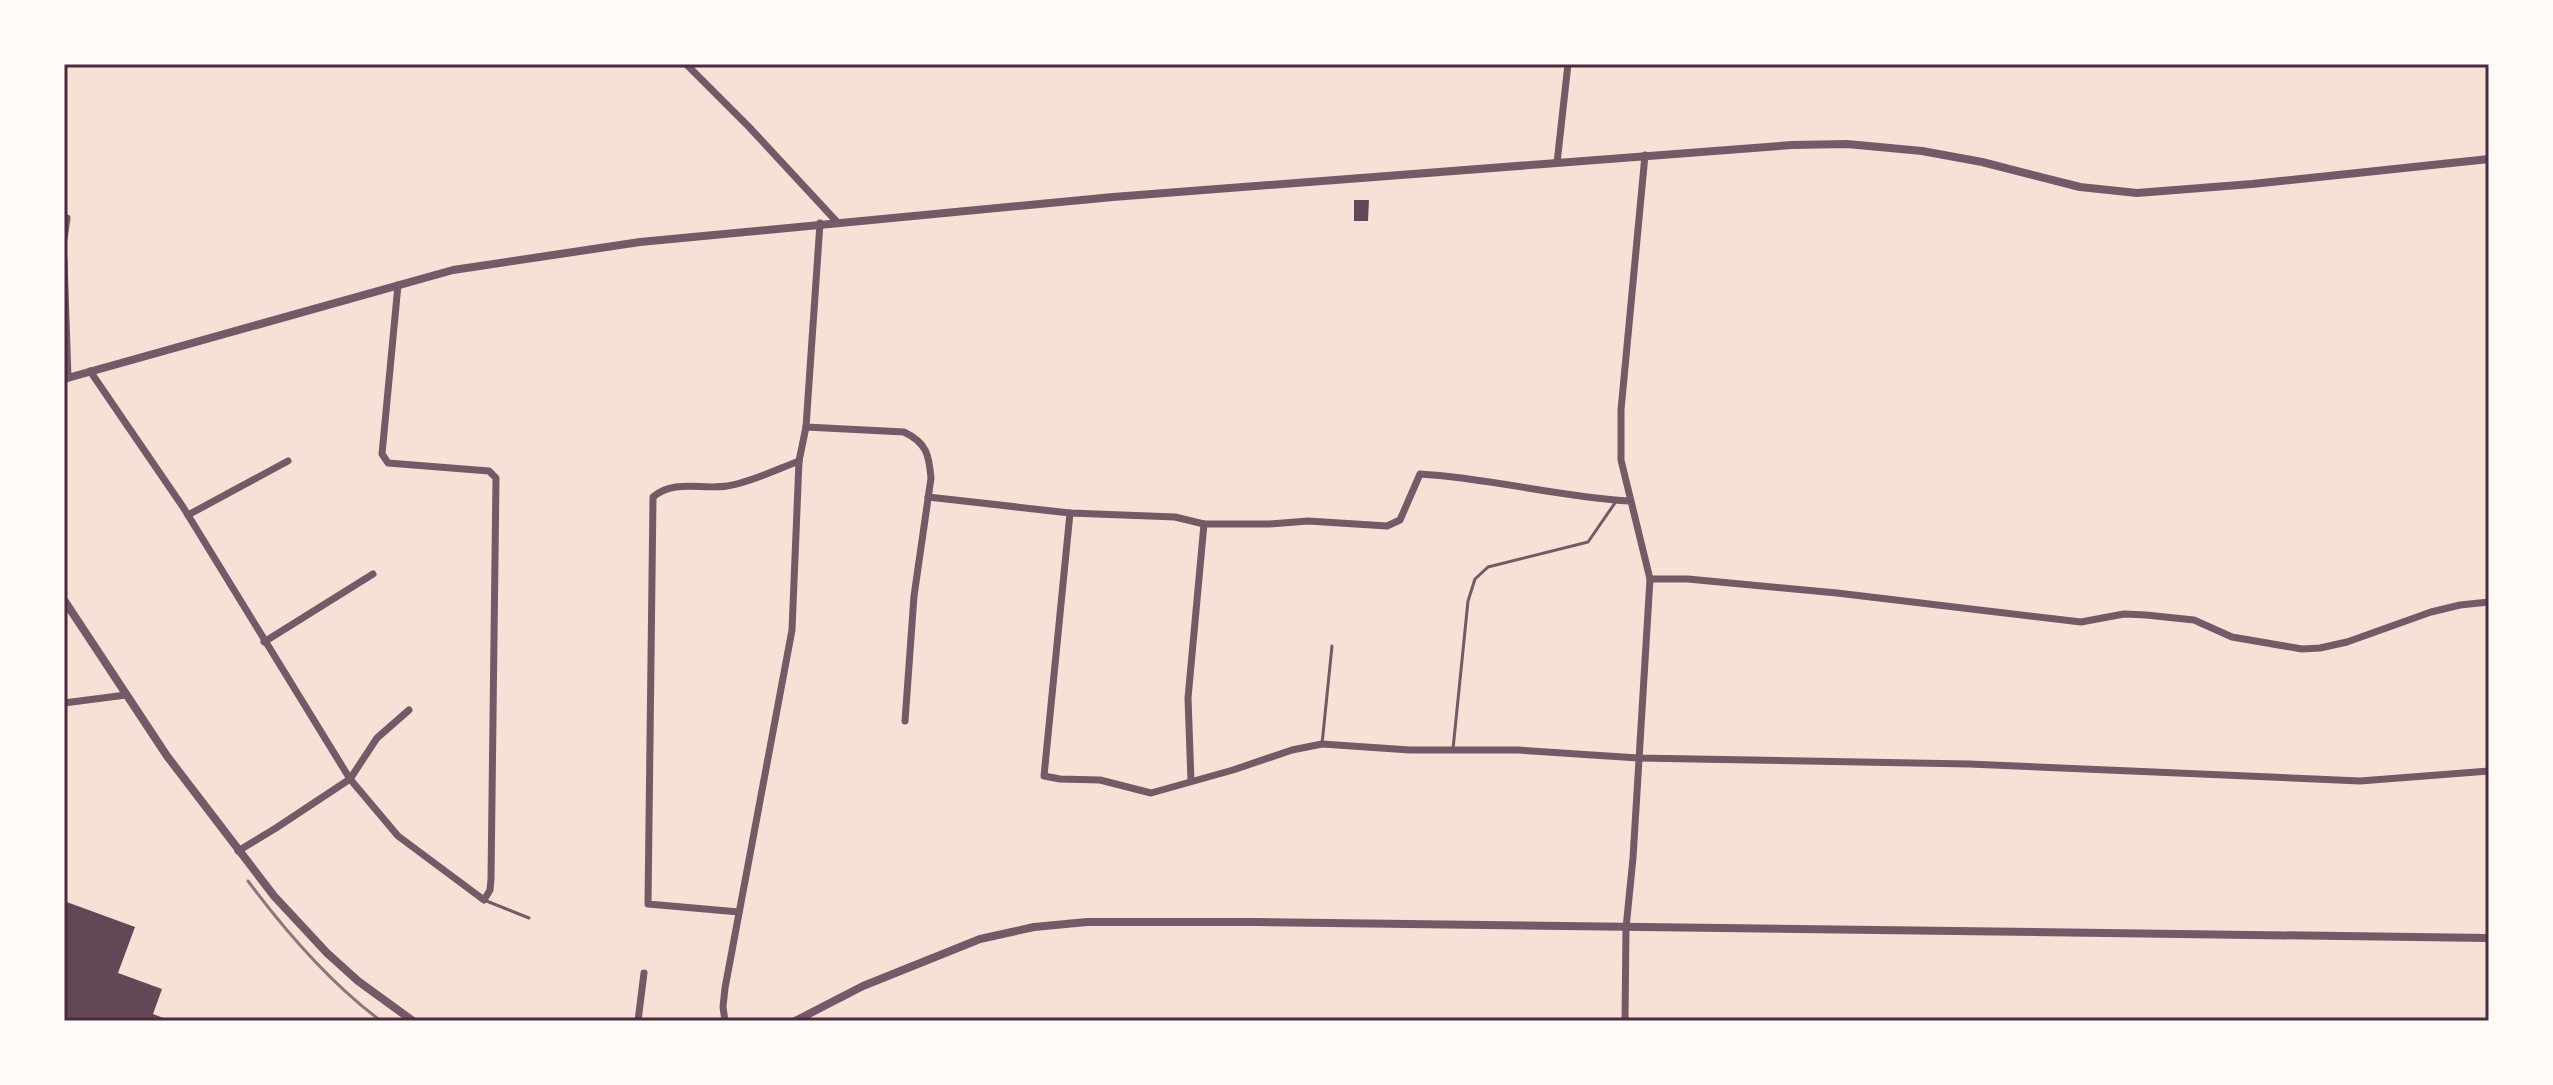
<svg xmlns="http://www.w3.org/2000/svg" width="2553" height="1085" font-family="Arial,sans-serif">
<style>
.building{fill:#644757}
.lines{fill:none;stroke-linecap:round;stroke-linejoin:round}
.service{stroke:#755966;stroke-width:3}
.minor{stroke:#755966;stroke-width:7}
.tertiary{stroke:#755966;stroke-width:8}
.rail{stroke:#8f747c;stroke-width:3}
.neatline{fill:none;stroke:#4a2c40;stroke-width:3}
</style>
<rect width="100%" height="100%" fill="#f7e1d7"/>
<g class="building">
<path d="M 1354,200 L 1369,200 L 1368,221 L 1354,221 Z"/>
<path d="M 64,901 L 135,927 L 118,973 L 162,989 L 153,1014 L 171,1021 L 64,1021 Z"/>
</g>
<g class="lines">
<g class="service">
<path d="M 1322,744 L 1332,646"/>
<path d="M 1453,749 L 1468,601 L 1475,579 L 1488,567 L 1588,542 L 1617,500"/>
<path d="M 484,900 L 529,918"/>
</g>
<g class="minor">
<path d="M 686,64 L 749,127 L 838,223"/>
<path d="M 1557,163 L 1568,64"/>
<path d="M 64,239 L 67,218"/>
<path d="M 64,259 L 68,378"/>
<path d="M 90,371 L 183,507 L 350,779 L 398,836 L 484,900 L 490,890 L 491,879 L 496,478 L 489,471 L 388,463 L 382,454 L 398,285"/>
<path d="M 806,427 L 904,432 C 927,443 929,455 931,478 L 914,596 L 905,721"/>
<path d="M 928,497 L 1070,513 L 1175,517 L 1204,524 L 1270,524 L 1308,521 L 1387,526 L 1400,520 L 1420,474 C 1490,478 1559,497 1630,501"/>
<path d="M 1070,513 L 1044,776 L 1060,779 L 1100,780 L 1151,793 L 1233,770 L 1292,750 L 1322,744 L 1410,750 L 1518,750 L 1638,758 L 1969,764 L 2360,781 L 2489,771"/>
<path d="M 188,515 L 288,461"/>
<path d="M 1650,579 L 1688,579 L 1837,593 L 2081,622 L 2124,614 L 2146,615 L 2194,620 L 2232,637 L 2302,649 L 2320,648 L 2347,642 L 2431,612 L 2460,605 L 2489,602"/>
<path d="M 264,642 L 373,574"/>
<path d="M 64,703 L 126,695"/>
<path d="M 1191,781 L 1188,698 L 1204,524"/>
<path d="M 238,851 L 276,828 L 350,779 L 377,738 L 409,710"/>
<path d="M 739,912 L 648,904 L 653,497 C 674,479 702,490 727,486 C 749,483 778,469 799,461"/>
<path d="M 638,1021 L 644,973"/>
<path d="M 725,1021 L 723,1007 L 725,988 L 792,630 L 799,461 L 806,427 L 820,223"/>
<path d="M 1625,1021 L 1626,928 L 1633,858 L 1650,579 L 1621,460 L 1621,410 L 1645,155"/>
</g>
<g class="tertiary">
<path d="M 64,379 L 453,270 L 640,242 L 1113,197 L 1792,145 L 1847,144 L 1922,151 L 1982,162 L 2080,187 L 2137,193 L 2252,184 L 2489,159"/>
<path d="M 64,600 L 167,756 L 274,896 L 327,953 L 358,981 L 413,1021"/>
<path d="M 795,1021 L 863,986 L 980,939 L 1034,927 L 1087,922 L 1257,922 L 2489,938"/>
</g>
<path class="rail" d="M 248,881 C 286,932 330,983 381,1021"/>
</g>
<rect width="2553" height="1085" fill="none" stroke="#fffaf5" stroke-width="132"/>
<rect x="66" y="66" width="2421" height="953" class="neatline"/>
</svg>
